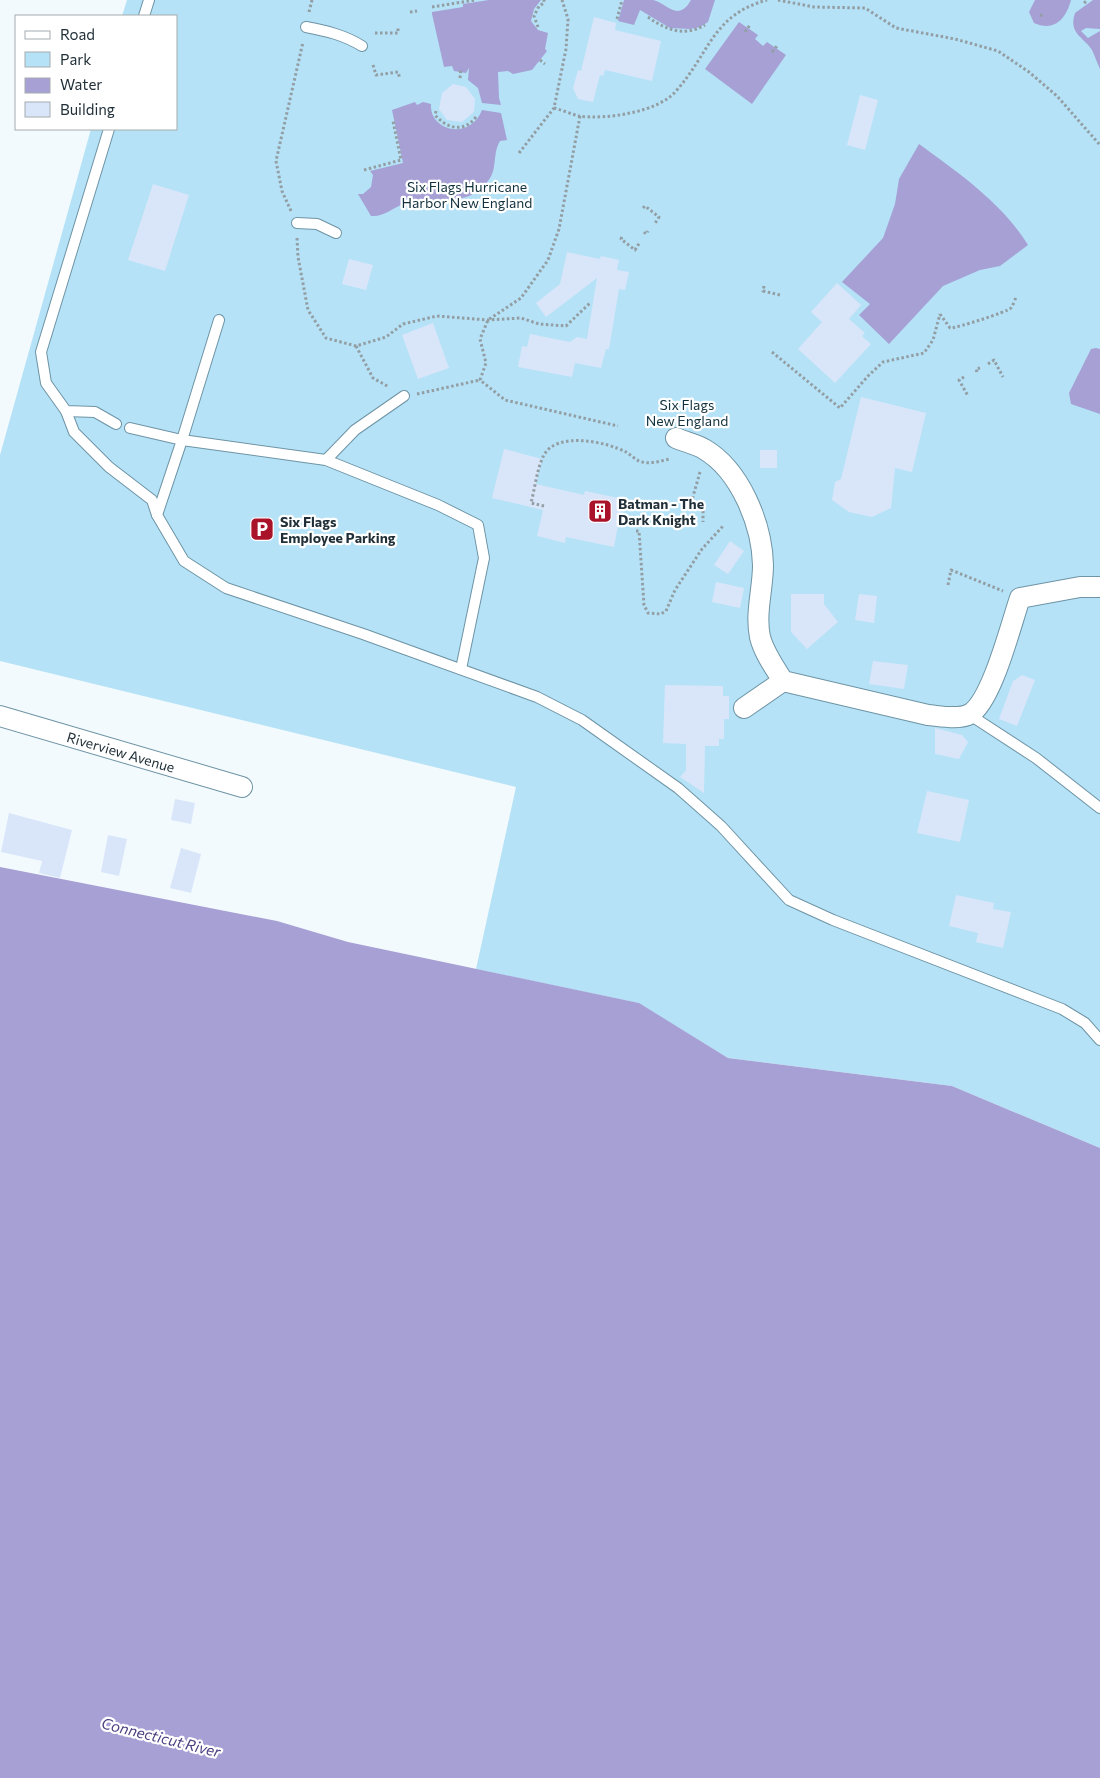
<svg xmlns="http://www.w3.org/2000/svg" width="1100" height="1778" font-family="Commissioner,sans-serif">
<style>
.green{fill:#b5e2f6}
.water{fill:#a6a0d5}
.building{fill:#d9e6fa}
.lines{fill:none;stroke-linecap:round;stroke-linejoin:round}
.lane-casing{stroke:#6e94a5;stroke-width:12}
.street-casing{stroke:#6e94a5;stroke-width:22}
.path{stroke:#939ea4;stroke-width:3;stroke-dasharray:2.5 2.5;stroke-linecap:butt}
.lane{stroke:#fff;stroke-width:10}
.street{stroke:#fff;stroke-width:20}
.labels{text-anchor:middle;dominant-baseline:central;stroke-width:4.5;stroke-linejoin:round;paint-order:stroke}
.park-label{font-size:14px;fill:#13323e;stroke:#fff}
.poi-label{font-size:14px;font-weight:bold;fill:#213038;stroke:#fff;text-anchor:start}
.street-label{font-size:14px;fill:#213038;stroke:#fff}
.water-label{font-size:15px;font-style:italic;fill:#4b3e80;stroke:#fff}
</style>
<rect width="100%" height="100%" fill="#f3fafe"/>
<path class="green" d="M 127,0 L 1100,0 L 1100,1148 L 952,1086 L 728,1058 L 638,1003 L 476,969 L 516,787 L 0,661 L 0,455 L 91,129 L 176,129 L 176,16 L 122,16 Z"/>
<g class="water">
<path d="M 489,0 L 541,0 L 534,9 L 531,21 L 538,30 L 548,33 L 545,49 L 547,51 L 532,70 L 513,74 L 508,71 L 498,72 L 499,98 L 501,105 L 482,103 L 478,88 L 468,80 L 469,68 L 466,73 L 454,71 L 452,66 L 444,67 L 432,14 L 432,12 L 463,7 L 463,4 Z"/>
<path d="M 624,0 C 633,0 645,0 653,0 C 667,3 678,23 691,0 L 715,0 L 708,22 L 700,27 L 690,29 L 670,28 L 640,10 L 634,25 L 618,21 Z"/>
<path d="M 1035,0 L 1071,0 C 1066,19 1054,32 1034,23 L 1029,12 Z"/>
<path d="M 1093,0 L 1100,0 L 1100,29 L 1086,28 L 1081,31 L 1088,38 L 1100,31 L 1100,69 C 1097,63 1095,56 1092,50 C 1084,37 1068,34 1075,13 Z"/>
<path d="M 739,22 L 758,35 L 755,39 L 763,46 L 767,42 L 786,55 L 752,104 L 705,69 Z"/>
<path d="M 415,102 L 417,105 L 423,102 L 431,104 C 429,131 470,141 482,110 L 501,113 L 507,140 L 500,141 C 492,154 498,169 488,181 C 467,210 434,194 406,203 C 393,207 385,217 371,216 L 358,194 L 363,194 L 371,187 L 373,175 L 370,171 L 403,163 L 392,110 Z"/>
<path d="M 919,144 C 959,173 1002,203 1028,245 L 1000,266 L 980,270 L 943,286 L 889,344 L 859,315 L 870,304 L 842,282 L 883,238 L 895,204 L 899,179 Z"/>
<path d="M 1096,348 L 1100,349 L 1100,414 L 1071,404 L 1069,393 L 1091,349 Z"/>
<path d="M 0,867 L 277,921 L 348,942 L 639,1003 L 728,1058 L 952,1086 L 1100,1148 L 1100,1778 L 0,1778 Z"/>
</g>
<g class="building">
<path d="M 594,17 L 616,23 L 615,30 L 661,41 L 652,81 L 605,70 L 603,76 L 600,75 L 593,102 L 578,99 L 573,88 L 578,70 L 581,71 Z"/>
<path d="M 453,84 L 466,87 L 475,99 L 474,112 L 462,122 L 447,120 L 439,109 L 442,93 Z"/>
<path d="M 860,95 L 878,100 L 865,150 L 847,145 Z"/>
<path d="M 153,184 L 189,195 L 165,271 L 128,260 Z"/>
<path d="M 567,252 L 600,259 L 601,256 L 619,260 L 617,270 L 629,272 L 625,290 L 619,289 L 609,349 L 606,349 L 601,368 L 575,363 L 572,377 L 518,367 L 522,346 L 527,347 L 530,334 L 570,342 L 577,337 L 587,339 L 597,278 L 546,317 L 536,303 L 560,284 Z"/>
<path d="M 349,259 L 373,265 L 366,290 L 342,284 Z"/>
<path d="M 837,283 L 861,305 L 849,319 L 865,333 L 862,336 L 871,344 L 835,383 L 798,349 L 822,322 L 811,312 Z"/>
<path d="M 433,323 L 449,368 L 418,379 L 402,335 Z"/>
<path d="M 861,397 L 926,413 L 912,472 L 895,468 L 891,508 L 872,517 L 849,512 L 832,500 L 835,482 L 841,479 Z"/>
<path d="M 504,449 L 542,459 L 536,484 L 584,495 L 585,491 L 623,499 L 614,547 L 566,537 L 565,543 L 537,536 L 543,510 L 492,498 Z"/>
<rect x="760" y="450" width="17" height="18"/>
<path d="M 730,541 L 744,551 L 728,574 L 714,565 Z"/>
<path d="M 716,582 L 744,588 L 740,608 L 712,602 Z"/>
<path d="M 791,594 L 824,594 L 824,604 L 838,622 L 807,649 L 791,632 Z"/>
<path d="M 859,594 L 877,596 L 874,623 L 855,620 Z"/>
<path d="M 873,661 L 908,665 L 904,689 L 869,684 Z"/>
<path d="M 1022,675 L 1035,680 L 1017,726 L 999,719 L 1013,681 Z"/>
<path d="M 665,685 L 723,686 L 723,696 L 729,696 L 729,719 L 724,719 L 724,739 L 719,739 L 719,746 L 705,746 L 704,793 L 680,777 L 686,770 L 686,744 L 663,743 Z"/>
<path d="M 935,728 L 962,735 L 968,742 L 959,759 L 935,754 Z"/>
<path d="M 927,791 L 969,800 L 960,842 L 917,833 Z"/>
<path d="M 175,799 L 195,803 L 191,824 L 171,820 Z"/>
<path d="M 9,813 L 72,830 L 60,878 L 39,873 L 42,861 L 1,852 Z"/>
<path d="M 108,835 L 127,839 L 119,876 L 101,872 Z"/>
<path d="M 181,848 L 201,854 L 191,893 L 170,888 Z"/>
<path d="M 956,895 L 994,903 L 993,909 L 1011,912 L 1003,948 L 976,942 L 978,933 L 949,926 Z"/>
</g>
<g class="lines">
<g class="lane-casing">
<g id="lane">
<path d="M 144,16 L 149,0"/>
<path d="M 306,27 C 327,31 344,35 362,46"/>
<path d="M 109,129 L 41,352 L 46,383 L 66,411 L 95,412 L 116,424"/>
<path d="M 297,223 L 317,224 L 336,233"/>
<path d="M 219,320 L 182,440 L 326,460 L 438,505 L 478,525 L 484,558 L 461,669"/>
<path d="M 66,411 L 74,432 L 109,467 L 152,500 L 157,515"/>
<path d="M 130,428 L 182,440 L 157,515 L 184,561 L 226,588 L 363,634 L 537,697 L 582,720 L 678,788 L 721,826 L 789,900 L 833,920 L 1062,1009 L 1085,1023 L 1100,1040"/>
<path d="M 326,460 L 355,430 L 404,396"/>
<path d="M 970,715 L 1036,758 L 1100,808"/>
</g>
</g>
<g class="street-casing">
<g id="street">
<path d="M 676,438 C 685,442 696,444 704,449 C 740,470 762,524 763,565 C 763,589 755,613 760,637 C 764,653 775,668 783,681 L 928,715 C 940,716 959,720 970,714 C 992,701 1011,624 1020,598 L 1080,587 L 1100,587"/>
<path d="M 744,708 L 783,681"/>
<path id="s1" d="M 0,716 L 242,787"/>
</g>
</g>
<g class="path">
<path d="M 778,0 L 814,7 L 865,8 L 896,28 L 955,39 L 998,51 L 1029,72 L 1057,96 L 1100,145"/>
<path d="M 1084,3 L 1088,0"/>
<path d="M 432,7 L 475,0"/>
<path d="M 309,12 L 312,0"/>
<path d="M 410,12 L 417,11"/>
<path d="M 1040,15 L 1045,16"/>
<path d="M 648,17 C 666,30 684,37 705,25"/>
<path d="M 617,19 L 622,0"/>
<path d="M 538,27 L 534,16 L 539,6 L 544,3 L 544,0"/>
<path d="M 745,32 L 750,25"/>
<path d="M 375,33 L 398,33 L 398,26"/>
<path d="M 772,52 L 777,46"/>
<path d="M 540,60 L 545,64"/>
<path d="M 373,65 L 376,75 L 398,72 L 400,79"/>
<path d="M 460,78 L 461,68"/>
<path d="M 554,108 C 562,110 571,114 579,116 C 605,120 659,112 676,91 C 710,53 712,15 767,0"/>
<path d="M 436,111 L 435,115 C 447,129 464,133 476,117"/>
<path d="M 580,116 L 559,229 L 548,260 L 521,298 L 488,320 L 480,339 L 486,363 L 480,380 L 505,400 L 618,426"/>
<path d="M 519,153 L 554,108 L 566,49 L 568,19 L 562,0"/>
<path d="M 364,170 L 401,160 L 393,121"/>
<path d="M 643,208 L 645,206 L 659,217 L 654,225"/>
<path d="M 291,211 L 282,191 L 276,161 L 303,42"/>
<path d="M 644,232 L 646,234 L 648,231"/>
<path d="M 622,237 L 621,239 L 635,250 L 640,242"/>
<path d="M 297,238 L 298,257 L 308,310 L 326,338 L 356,346 L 386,337 L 403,324 L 437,316 L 488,320 L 521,318 L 539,324 L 566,326 L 590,303"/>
<path d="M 764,286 L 763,291 L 780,295"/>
<path d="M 940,314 L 950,328 C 957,328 1007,312 1011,308 C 1013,305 1015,300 1016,297"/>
<path d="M 356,346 L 373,378 L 389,387"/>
<path d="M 772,352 L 840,408 L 868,376 L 883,362 L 924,353 L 933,340 L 940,314"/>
<path d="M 988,364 L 994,360 L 1003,377"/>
<path d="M 977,372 L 976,369 L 980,368"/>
<path d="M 964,377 L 959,380 L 968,396"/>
<path d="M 417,394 L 480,380"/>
<path d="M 700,472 L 692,500 L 703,509 L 703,522"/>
<path d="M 544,506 L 531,503 C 535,488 537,468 544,455 C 557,431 607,442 626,452 C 631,455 635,459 639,461 C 649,465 660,461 670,459"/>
<path d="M 636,531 L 639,531 L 644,605 L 648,613 L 661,614 L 666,611 L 675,590 L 702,549 L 723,526"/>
<path d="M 948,585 L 951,570 L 1003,591"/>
</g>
<use href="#lane" class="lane"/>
<use href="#street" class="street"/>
</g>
<defs>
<g id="building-square" transform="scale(1.25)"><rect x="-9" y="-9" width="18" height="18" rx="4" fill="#a91229" stroke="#fff"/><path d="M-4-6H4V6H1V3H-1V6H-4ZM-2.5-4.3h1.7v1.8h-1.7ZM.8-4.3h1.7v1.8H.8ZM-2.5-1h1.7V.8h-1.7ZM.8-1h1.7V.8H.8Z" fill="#fff"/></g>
<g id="parking-square" transform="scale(1.25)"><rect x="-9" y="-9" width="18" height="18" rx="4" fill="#a91229" stroke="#fff"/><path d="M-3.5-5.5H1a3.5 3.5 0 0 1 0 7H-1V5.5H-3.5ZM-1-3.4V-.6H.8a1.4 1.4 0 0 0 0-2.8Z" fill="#fff"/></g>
</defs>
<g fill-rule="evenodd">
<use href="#building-square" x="600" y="511"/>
<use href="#parking-square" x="262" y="529"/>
</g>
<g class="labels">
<g class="park-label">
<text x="467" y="186">Six Flags Hurricane<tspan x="467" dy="16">Harbor New England</tspan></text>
<text x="687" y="404">Six Flags<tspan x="687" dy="16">New England</tspan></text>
</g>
<g class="poi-label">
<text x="618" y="503">Batman - The<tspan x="618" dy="16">Dark Knight</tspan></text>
<text x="280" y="521">Six Flags<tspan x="280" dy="16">Employee Parking</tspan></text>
</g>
<g class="street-label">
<text stroke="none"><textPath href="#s1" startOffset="126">Riverview Avenue</textPath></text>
</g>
<g class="water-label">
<text transform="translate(161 1737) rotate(14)">Connecticut River</text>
</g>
</g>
<rect x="15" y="15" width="162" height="115" fill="#ffffff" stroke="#a6acaf"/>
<rect x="25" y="31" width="25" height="8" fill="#ffffff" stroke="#a6acaf"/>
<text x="60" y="40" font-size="15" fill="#213038">Road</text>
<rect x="25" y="52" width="25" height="15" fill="#b5e2f6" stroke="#a6acaf"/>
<text x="60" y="65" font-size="15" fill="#213038">Park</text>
<rect x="25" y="78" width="25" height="15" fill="#a6a0d5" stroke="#a6acaf"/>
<text x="60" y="90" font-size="15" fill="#213038">Water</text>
<rect x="25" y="102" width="25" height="15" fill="#d9e6fa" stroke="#a6acaf"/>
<text x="60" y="115" font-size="15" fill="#213038">Building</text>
</svg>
